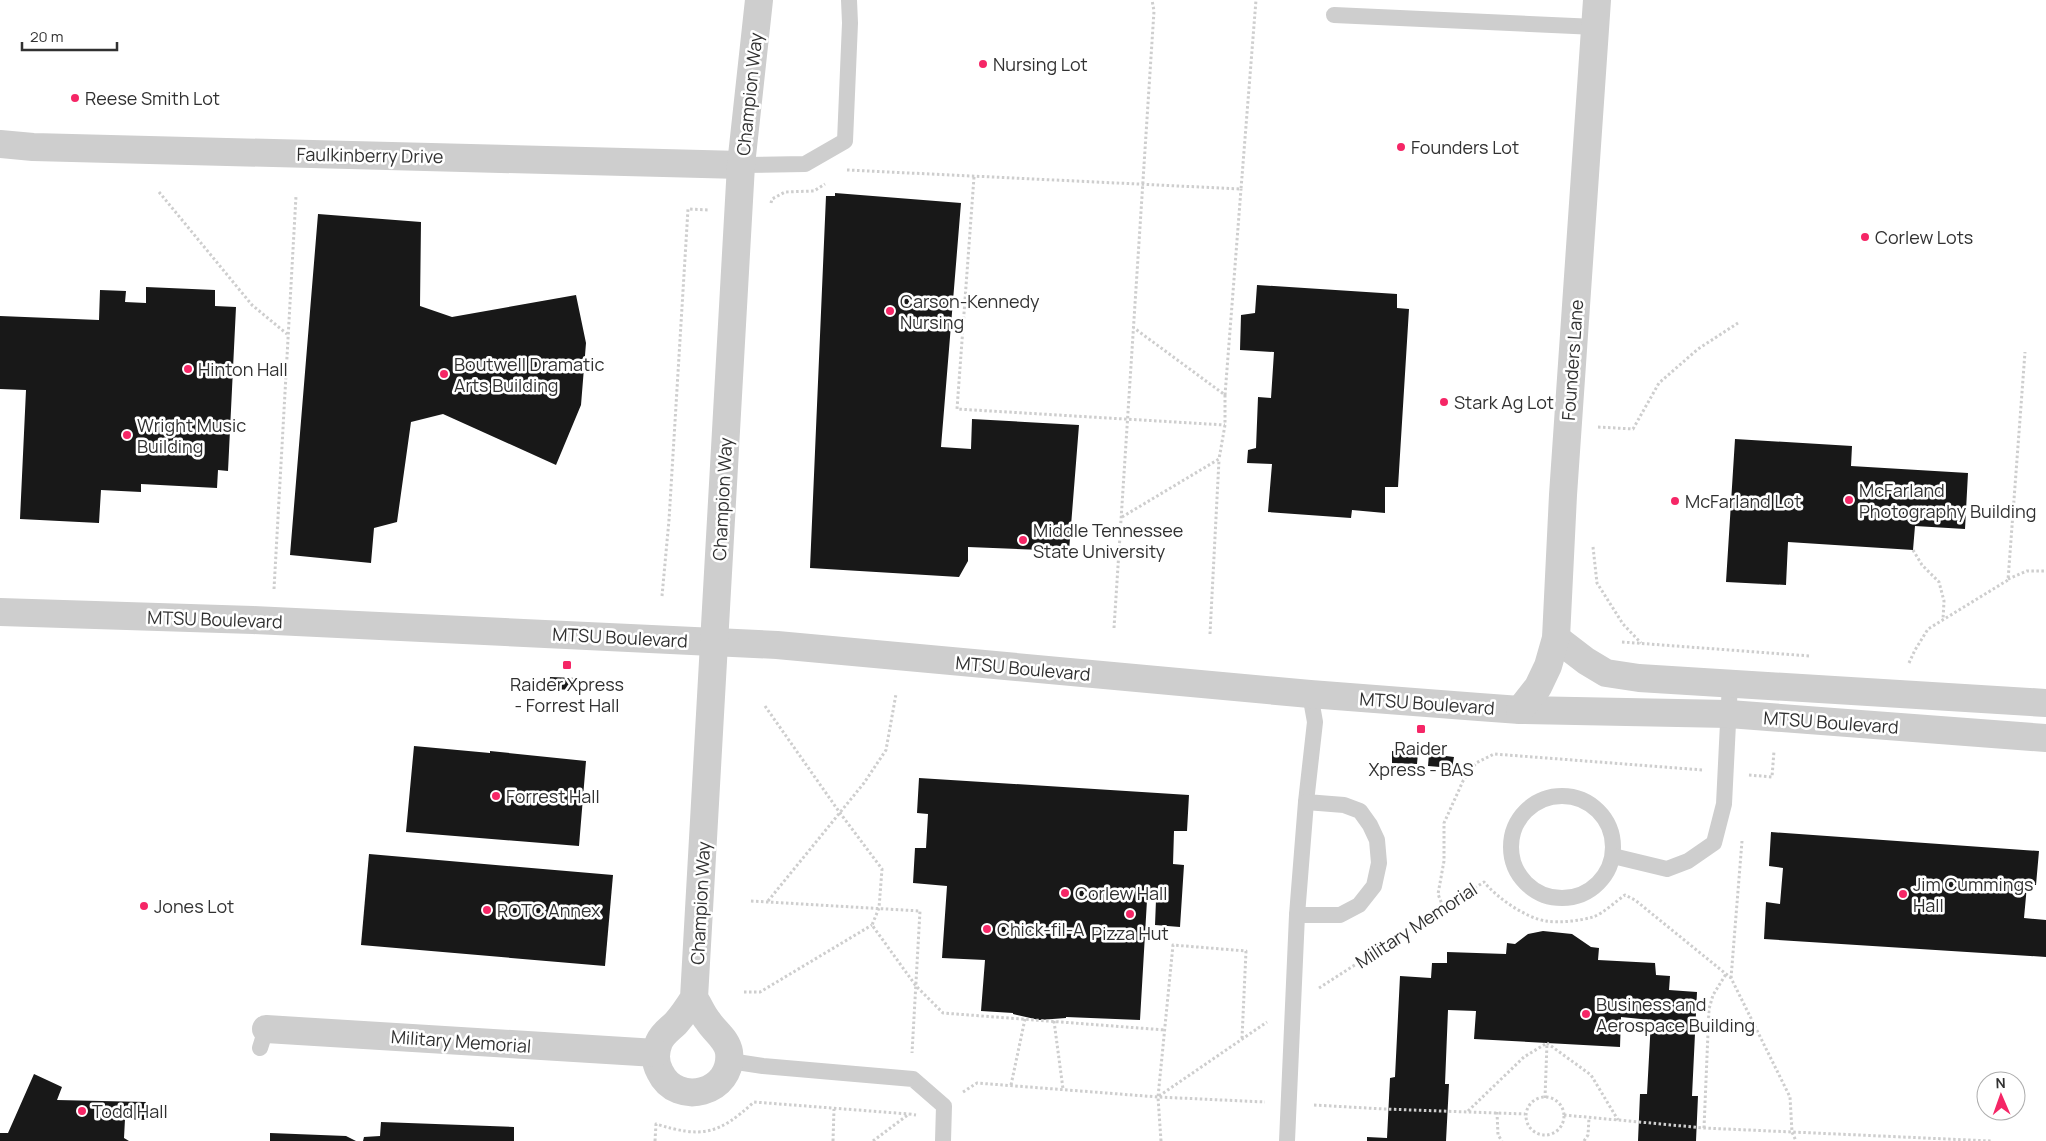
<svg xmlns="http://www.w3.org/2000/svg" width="2046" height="1141" font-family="Manrope,sans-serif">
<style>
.building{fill:#181818}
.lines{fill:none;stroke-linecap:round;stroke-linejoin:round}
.path{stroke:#cecece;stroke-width:3;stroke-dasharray:2.5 2.5;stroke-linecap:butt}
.lane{stroke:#cecece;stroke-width:16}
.street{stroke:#cecece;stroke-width:28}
.poi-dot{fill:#f52666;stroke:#fff;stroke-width:2}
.labels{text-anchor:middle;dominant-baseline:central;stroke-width:5;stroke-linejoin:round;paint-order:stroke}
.poi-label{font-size:18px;fill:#313131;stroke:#fff;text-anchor:start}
.street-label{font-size:18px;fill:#313131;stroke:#fff}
</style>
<rect width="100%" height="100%" fill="#fff"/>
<g class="building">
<path d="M 835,193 L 961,203 L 941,447 L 971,449 L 972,419 L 1079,425 L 1069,551 L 968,547 L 968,561 L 959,577 L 810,568 L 826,196 L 835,196 Z"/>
<path d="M 318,214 L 421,222 L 420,306 L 452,317 L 576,295 L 586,343 L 581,405 L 556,465 L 443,414 L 411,422 L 397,522 L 374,528 L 371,563 L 290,555 Z"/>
<path d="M 1257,285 L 1397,294 L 1397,308 L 1409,309 L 1398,487 L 1385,487 L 1385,513 L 1352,510 L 1351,518 L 1268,512 L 1272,464 L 1247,463 L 1248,450 L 1256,448 L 1258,397 L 1271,398 L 1274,352 L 1240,350 L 1241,315 L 1255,313 Z"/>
<path d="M 146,287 L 215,290 L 215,306 L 236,307 L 228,471 L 218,470 L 217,488 L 141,484 L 141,492 L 101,490 L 99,523 L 20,519 L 26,390 L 0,389 L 0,316 L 99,320 L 100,290 L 126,291 L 125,302 L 146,303 Z"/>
<path d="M 1735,439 L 1852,446 L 1851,466 L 1968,473 L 1965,529 L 1915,526 L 1913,550 L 1788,542 L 1786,585 L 1726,582 Z"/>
<path d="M 550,677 L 576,678 L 575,690 L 549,689 Z"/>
<path d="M 414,746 L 490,753 L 490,751 L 586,761 L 579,846 L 406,832 Z"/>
<path d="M 1392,751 L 1418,753 L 1417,764 L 1392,763 Z"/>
<path d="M 1429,754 L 1454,757 L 1452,768 L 1428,766 Z"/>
<path d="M 919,778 L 1189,795 L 1187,831 L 1174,831 L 1173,864 L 1184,865 L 1180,927 L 1155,925 L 1156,900 L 1147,900 L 1140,1020 L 1066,1017 L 1066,1018 L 1039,1020 L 1013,1014 L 1013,1013 L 981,1011 L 985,960 L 942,958 L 947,886 L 913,883 L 915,848 L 926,848 L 928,814 L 917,813 Z"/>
<path d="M 1771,832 L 2039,851 L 2036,885 L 2027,885 L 2024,918 L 2046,920 L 2046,957 L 1764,939 L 1766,902 L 1780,904 L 1783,868 L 1769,866 Z"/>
<path d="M 369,854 L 613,875 L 605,966 L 361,945 Z"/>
<path d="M 1543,931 L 1572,934 L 1591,947 L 1599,948 L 1598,960 L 1655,963 L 1656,975 L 1670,976 L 1669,990 L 1697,992 L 1692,1096 L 1698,1096 L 1696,1141 L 1638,1141 L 1640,1094 L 1647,1094 L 1651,1020 L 1621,1017 L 1620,1047 L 1474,1039 L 1476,1011 L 1448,1010 L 1445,1084 L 1449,1084 L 1446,1141 L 1367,1141 L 1367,1137 L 1387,1138 L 1390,1078 L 1395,1077 L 1400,976 L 1431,978 L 1432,963 L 1447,963 L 1447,952 L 1506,954 L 1507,943 L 1515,944 L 1528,934 Z"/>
<path d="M 34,1074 L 62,1087 L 57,1100 L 146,1102 L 145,1120 L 125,1119 L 124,1138 L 129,1141 L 0,1141 L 0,1133 L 8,1133 Z"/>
<path d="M 381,1122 L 514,1127 L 514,1141 L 363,1141 L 364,1137 L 380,1136 Z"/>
<path d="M 270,1133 L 346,1136 L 356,1141 L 270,1141 Z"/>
</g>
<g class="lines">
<g class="path">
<path d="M 847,170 L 1241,189 L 1256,0"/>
<path d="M 974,177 L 957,409 L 1225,425"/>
<path d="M 159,192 L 252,305 L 287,334"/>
<path d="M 771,203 L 772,199 L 785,192 L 814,191 L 825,184"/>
<path d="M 1225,395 L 1241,189"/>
<path d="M 1598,427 L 1633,429 L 1659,383 L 1698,349 L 1738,323"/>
<path d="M 1122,517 L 1219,459 L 1225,425 L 1225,395 L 1134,328"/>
<path d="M 1593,547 L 1597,583 L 1623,624 L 1641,643"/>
<path d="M 1913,550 L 1922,565 L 1939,582 L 1944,601 L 1943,619"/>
<path d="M 2008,579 L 2027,571 L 2046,571"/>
<path d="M 274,589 L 296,196"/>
<path d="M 662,596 L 669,520 L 688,209 L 710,210"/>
<path d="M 1114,628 L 1154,11 L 1152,0"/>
<path d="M 1210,634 L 1219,460"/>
<path d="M 1622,642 L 1810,656"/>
<path d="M 1909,663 L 1915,650 L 1928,629 L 2008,580 L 2025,352"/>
<path d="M 765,706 L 840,813 L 882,869 L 879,908 L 872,925 L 916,986 L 943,1013 L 1165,1030"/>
<path d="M 1749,775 L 1772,777 L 1774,751"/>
<path d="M 751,901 L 920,911 L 912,1053"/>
<path d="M 768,901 L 864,783 L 886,750 L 896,694"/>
<path d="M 1443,907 L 1438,894 L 1444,861 L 1444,823 L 1463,781 L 1476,763 L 1494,754 L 1703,770"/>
<path d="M 1731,978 L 1742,841"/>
<path d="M 1319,988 L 1484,882 C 1497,898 1526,918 1546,921 C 1560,923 1579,921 1593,917 C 1604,913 1616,901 1625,895 L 1635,900 L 1731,978 L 1790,1097 L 1792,1132 L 1796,1141"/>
<path d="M 744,992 L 760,992 L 872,925"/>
<path d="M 1054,1021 L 1063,1089"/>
<path d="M 1547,1043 L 1591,1075 L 1618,1120"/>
<path d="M 1011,1085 L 1025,1019"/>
<path d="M 963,1092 L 977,1083 L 1158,1097 L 1265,1102"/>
<path d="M 1159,1096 L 1267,1022"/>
<circle cx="1545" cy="1116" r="19"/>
<path d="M 1545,1098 L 1547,1043"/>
<path d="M 1314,1105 L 1384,1109 L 1525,1114"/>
<path d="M 1468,1111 L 1524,1057 L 1547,1043"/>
<path d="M 1497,1112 L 1498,1135 L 1502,1141"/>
<path d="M 1564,1115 L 1704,1128 L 1991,1141"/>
<path d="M 1704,1128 L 1709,1009 L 1713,995 L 1726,974"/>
<path d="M 655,1141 L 656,1124 C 702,1138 718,1135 754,1102 L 909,1114"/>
<path d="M 833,1141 L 834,1109"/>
<path d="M 873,1141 L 909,1114 L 916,1115"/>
<path d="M 1161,1141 L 1158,1097 L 1173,945 L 1246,951 L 1242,1038"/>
<path d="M 1584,1141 L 1588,1135 L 1589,1118"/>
</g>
<g class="lane">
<path d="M 1334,15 L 1596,27"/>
<path d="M 741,165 L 805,164 L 845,141 L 850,23 L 849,0"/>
<circle cx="1562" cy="847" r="51"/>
<path d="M 1613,856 L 1667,869 L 1688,861 L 1714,843 L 1724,804 L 1730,683"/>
<path d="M 1297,915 L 1340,915 L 1359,905 L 1374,886 L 1379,863 L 1377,840 L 1370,825 L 1360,811 L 1344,805 L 1306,802 L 1315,722 L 1310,694"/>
<path d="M 260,1048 L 266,1029"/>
<path d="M 730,1061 L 763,1066 L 913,1079 L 944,1106 L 943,1141"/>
<path d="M 1287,1141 L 1297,915 L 1306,802"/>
</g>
<g class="street">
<path d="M 0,144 L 33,147 L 741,165"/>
<path d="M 0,612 L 253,620 L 777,645 L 1310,694 L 1479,707 L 1520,710 L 1729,714 L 2046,738"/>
<path d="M 1556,638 L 1586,661 L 1606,673 L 1639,678 L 2046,703"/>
<path d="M 1520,710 L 1538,687 L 1548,666 L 1556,638 L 1563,495 L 1597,0"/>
<path d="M 694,998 C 699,1005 702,1014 708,1021 C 715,1032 727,1039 729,1052 C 734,1093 677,1108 660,1072 C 655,1063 655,1052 659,1042 C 663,1033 670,1029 676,1023 C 683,1015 689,1006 694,998 L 741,165 L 759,0"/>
<path d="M 266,1029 L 656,1053"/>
</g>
</g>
<g class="poi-dot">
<circle cx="983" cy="64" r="5"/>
<circle cx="75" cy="98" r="5"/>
<circle cx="1401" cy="147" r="5"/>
<circle cx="1865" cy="237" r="5"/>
<circle cx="890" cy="311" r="5"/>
<circle cx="188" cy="369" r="5"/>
<circle cx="444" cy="374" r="5"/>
<circle cx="1444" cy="402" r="5"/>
<circle cx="127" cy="435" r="5"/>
<circle cx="1849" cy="500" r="5"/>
<circle cx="1675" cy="501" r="5"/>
<circle cx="1023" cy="540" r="5"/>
<rect x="562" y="660" width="10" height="10" rx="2.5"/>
<rect x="1416" y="724" width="10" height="10" rx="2.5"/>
<circle cx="496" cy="796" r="5"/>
<circle cx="1065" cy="893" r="5"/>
<circle cx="1903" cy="894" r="5"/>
<circle cx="144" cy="906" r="5"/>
<circle cx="487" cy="910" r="5"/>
<circle cx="1130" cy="914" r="5"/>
<circle cx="987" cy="929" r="5"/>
<circle cx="1586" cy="1014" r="5"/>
<circle cx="82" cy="1111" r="5"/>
</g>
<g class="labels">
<g class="poi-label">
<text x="993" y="64">Nursing Lot</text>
<text x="85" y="98">Reese Smith Lot</text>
<text x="1411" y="147">Founders Lot</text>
<text x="1875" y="237">Corlew Lots</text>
<text x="900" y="301">Carson-Kennedy<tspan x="900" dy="21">Nursing</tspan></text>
<text x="454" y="364">Boutwell Dramatic<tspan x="454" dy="21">Arts Building</tspan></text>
<text x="198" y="369">Hinton Hall</text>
<text x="1454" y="402">Stark Ag Lot</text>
<text x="137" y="425">Wright Music<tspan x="137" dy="21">Building</tspan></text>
<text x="1859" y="490">McFarland<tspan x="1859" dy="21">Photography Building</tspan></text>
<text x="1685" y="501">McFarland Lot</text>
<text x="1033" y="530">Middle Tennessee<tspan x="1033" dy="21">State University</tspan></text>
<text x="567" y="684" text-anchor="middle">Raider Xpress<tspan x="567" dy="21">- Forrest Hall</tspan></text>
<text x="1421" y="748" text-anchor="middle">Raider<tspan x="1421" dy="21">Xpress - BAS</tspan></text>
<text x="506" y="796">Forrest Hall</text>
<text x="1913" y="884">Jim Cummings<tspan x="1913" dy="21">Hall</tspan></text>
<text x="1075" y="893">Corlew Hall</text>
<text x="154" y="906">Jones Lot</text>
<text x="497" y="910">ROTC Annex</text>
<text x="997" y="929">Chick-fil-A</text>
<text x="1130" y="933" text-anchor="middle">Pizza Hut</text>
<text x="1596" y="1004">Business and<tspan x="1596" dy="21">Aerospace Building</tspan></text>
<text x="92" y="1111">Todd Hall</text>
</g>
<g class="street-label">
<text transform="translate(749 94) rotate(-84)">Champion Way</text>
<text transform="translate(370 155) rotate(1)">Faulkinberry Drive</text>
<text transform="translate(1572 360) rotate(-86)">Founders Lane</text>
<text transform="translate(722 499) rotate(-87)">Champion Way</text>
<text transform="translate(215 619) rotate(2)">MTSU Boulevard</text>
<text transform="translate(620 637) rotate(3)">MTSU Boulevard</text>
<text transform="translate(1023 668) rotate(5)">MTSU Boulevard</text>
<text transform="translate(1427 703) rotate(4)">MTSU Boulevard</text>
<text transform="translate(1831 722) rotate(4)">MTSU Boulevard</text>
<text transform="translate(700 903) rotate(-87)">Champion Way</text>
<text transform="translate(1416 925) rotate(-33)">Military Memorial</text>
<text transform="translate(461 1041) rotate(4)">Military Memorial</text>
</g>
</g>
<g transform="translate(2001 1096) rotate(358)"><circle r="24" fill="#ffffff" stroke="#adadad"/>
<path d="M0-4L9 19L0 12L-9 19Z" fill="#f52666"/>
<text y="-8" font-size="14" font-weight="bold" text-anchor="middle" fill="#313131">N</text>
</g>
<path d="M22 42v8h95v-8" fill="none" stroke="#313131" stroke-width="2.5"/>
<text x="30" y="42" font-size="15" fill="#313131" stroke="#ffffff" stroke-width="4" paint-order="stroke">20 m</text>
</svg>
